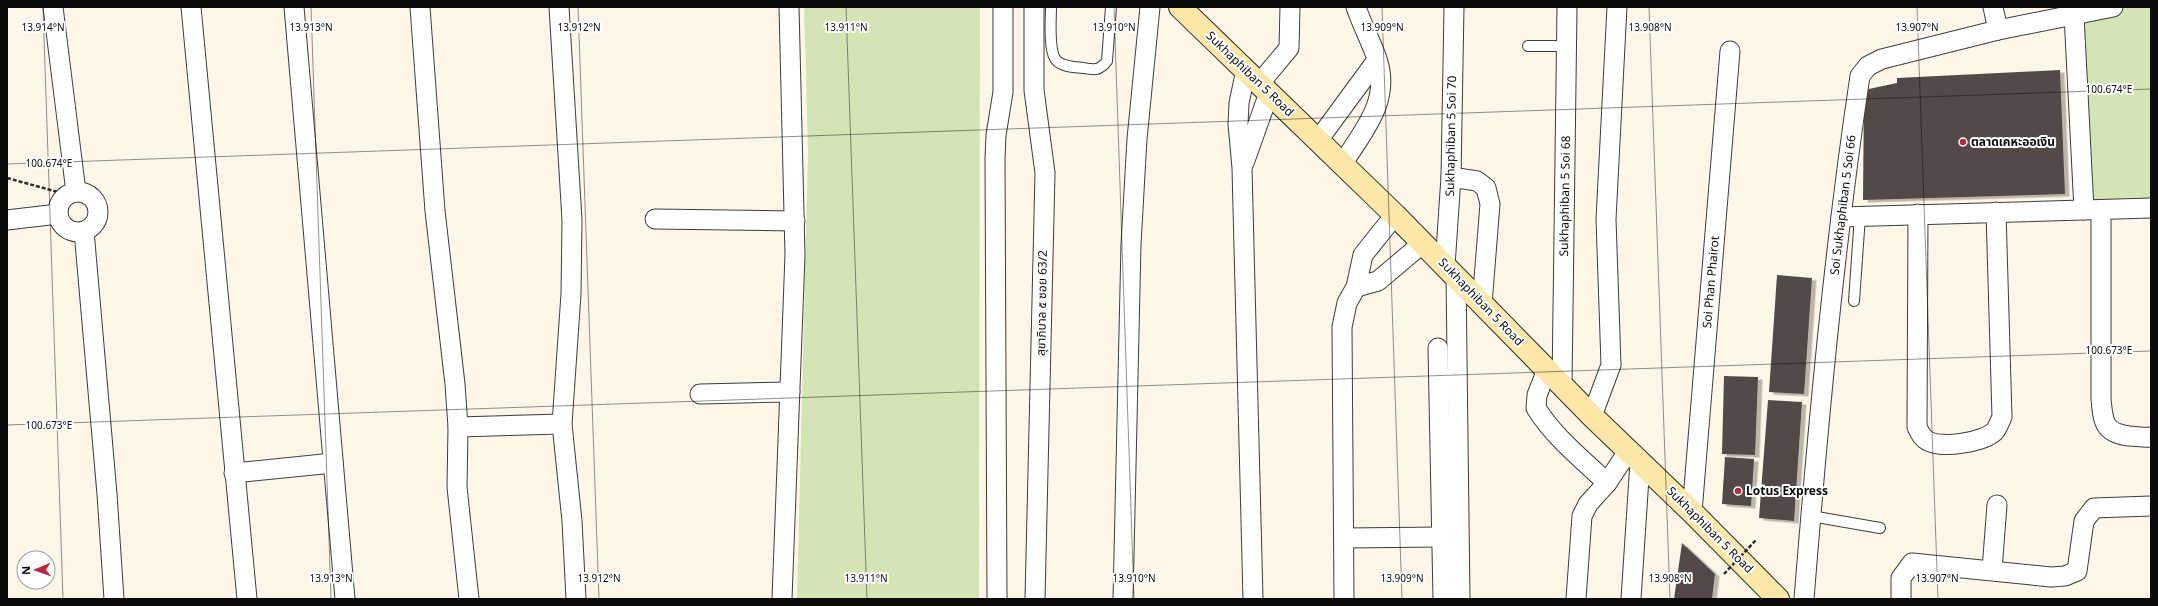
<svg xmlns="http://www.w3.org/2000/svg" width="2158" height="606" font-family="Georgia,'Noto Sans Thai',serif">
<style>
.green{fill:#d4e5b5}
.building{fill:#524a47;filter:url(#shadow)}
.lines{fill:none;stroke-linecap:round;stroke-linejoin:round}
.service-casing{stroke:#3d3d3d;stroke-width:12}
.minor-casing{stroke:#3d3d3d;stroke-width:21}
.secondary-casing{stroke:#2c2c2c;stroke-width:24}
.path{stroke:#2c2c2c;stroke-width:2.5;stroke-dasharray:4 2;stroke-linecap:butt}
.service{stroke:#fff;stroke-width:10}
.minor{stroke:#fff;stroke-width:19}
.secondary{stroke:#fbe7a7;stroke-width:22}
.path-bridge{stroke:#2c2c2c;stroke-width:2.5;stroke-dasharray:4 2;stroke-linecap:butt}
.ticks{fill:none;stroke:#0a0a0a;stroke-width:1;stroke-opacity:0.45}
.poi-dot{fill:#b22b42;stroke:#fff;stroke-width:1.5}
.labels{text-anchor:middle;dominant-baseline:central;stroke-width:4;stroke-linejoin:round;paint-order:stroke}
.street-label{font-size:12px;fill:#0a0a0a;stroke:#fff}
.poi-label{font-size:12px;font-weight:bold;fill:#0a0a0a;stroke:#fff;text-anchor:start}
.ticks-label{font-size:10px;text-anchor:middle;fill:#0a0a0a;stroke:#fff;stroke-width:4;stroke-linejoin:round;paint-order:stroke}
</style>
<defs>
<filter id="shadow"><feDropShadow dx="4.5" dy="2.5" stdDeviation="0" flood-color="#0004"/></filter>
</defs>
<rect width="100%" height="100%" fill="#fef7e9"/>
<g class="green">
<path d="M 804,7 L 980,7 L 979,599 L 797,599 L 808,152 Z"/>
<path d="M 2124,7 L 2151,7 L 2151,208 L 2084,210 L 2074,17 Z"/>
</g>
<g class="building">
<path d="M 2060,70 L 2065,194 L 1863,200 L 1864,90 L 1897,83 L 1897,78 Z"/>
<path d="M 1777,275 L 1812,278 L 1804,394 L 1769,392 Z"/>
<path d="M 1724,376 L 1758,377 L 1755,455 L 1722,454 Z"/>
<path d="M 1768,400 L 1802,402 L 1794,521 L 1759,518 Z"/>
<path d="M 1725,457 L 1754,459 L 1751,506 L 1722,504 Z"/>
<path d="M 1682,543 L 1715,574 L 1712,599 L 1674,599 Z"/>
</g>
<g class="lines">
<g class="service-casing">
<g id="service">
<path d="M 1051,7 C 1051,19 1048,53 1057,61 C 1063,67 1075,67 1083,68 C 1095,70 1099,71 1107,61 L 1111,7"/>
<path d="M 1528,46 L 1566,46"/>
<path d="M 1854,301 L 1860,216"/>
<path d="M 1811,516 L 1880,528"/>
</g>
</g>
<g class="minor-casing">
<g id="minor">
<path d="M 53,7 L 76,192"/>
<path d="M 191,7 L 247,599"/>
<path d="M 294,7 L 345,599"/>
<path d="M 420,7 L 435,211 L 455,384 L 458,427 L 457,487 L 469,599"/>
<path d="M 559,7 L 572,220 L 571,294 L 562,424 L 572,521 L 576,599"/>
<path d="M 1034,7 L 1034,90 L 1045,173 L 1035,599"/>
<path d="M 1993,7 L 1998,30"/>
<path d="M 2074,15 L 2084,210"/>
<path d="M 1246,70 L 1239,103 L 1238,124 L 1242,168 L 1253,599"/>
<path d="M 1259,84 L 1289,48 L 1290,7"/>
<path d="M 1319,139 L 1377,60"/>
<path d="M 1244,163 L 1269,93"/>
<path d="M 1343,163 C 1364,130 1391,100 1377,59 C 1371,41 1362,25 1356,7"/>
<path d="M 1451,177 L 1477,181 L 1486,188 L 1490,204 L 1482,304"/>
<circle cx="78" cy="212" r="20"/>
<path d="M 2101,210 L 2101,399 C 2103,422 2104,433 2129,436 C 2136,436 2144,438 2151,437"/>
<path d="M 1918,214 L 1917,427 C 1920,433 1922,438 1928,441 C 1942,449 1984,442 1995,431 C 1998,427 2000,421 2002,417 L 1996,212"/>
<path d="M 1841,217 L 2151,208"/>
<path d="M 655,219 L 795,221"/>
<path d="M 7,220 L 58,214"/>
<path d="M 84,231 L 107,494 L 114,599"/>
<path d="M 1445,266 L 1451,177 L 1454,7"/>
<path d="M 1456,276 L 1460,599"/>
<path d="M 1356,287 L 1378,281 L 1423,243"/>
<path d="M 1438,348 L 1443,599"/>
<path d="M 1547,370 L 1537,395 L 1536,408 C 1554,437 1582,459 1607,483"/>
<path d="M 1562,385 L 1567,7"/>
<path d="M 700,394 L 790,392"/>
<path d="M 1592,416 L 1611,365 L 1606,219 L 1617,7"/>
<path d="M 458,427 L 562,424"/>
<path d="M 234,473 L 333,463"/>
<path d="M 1692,512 L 1730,51"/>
<path d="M 1344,538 L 1442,537"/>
<path d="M 1992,570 L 1997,505"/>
<path d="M 782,599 L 795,255 L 789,7"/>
<path d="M 997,599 L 995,159 L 996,135 L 1003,92 L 1003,7"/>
<path d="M 1123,599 L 1131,244 L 1137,139 L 1150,7"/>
<path d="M 1344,599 L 1342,327 L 1347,303 L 1356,287 L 1363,255 L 1395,215"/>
<path d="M 1576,599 L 1582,516 L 1588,504 L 1607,483 L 1629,450"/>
<path d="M 1631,599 L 1640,462"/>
<path d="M 1804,599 C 1818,425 1834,249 1860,76 L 1868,66 L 1882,59 L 1998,30 L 2113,7"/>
<path d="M 1901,599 L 1901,578 L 1912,563 L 2051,577 L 2065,576 L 2077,571 L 2084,521 L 2094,508 L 2151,506"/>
</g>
</g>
<g class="secondary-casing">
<path id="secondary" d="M 1180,7 L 1395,215 L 1592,416 L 1692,512 L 1778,599"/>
</g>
<path class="path" d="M 7,178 L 58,192"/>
<use href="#service" class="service"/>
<use href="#minor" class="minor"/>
<use href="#secondary" class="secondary"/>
<path class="path-bridge" d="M 1724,574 L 1756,540"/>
</g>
<path class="ticks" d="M 43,7 L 63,599M 311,7 L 331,599M 578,7 L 599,599M 846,7 L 867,599M 1114,7 L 1134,599M 1382,7 L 1402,599M 1649,7 L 1670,599M 1917,7 L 1938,599M 7,164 L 2151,89M 7,425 L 2151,351"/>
<g class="poi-dot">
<circle cx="1963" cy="142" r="4"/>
<circle cx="1738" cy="491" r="4"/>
</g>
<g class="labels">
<g class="street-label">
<text transform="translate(1250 74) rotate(44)">Sukhaphiban 5 Road</text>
<text transform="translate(1451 136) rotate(-89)">Sukhaphiban 5 Soi 70</text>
<text transform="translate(1565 196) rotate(-89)">Sukhaphiban 5 Soi 68</text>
<text transform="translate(1843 205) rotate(-83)">Soi Sukhaphiban 5 Soi 66</text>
<text transform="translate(1711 282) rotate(-85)">Soi Phan Phairot</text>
<text transform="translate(1481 302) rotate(46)">Sukhaphiban 5 Road</text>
<text transform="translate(1042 303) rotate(-89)">สุขาภิบาล ๕ ซอย 63/2</text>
<text transform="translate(1710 530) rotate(45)">Sukhaphiban 5 Road</text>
</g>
<g class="poi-label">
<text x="1971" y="142">ตลาดเคหะออเงิน</text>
<text x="1746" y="491">Lotus Express</text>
</g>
</g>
<g class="ticks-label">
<text x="43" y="31">13.914°N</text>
<text x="311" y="31">13.913°N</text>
<text x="579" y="31">13.912°N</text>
<text x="846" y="31">13.911°N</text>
<text x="1114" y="31">13.910°N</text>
<text x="1382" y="31">13.909°N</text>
<text x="1650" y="31">13.908°N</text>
<text x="1917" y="31">13.907°N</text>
<text x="2109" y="93">100.674°E</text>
<text x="49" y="167">100.674°E</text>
<text x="2109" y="354">100.673°E</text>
<text x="49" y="429">100.673°E</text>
<text x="331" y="582">13.913°N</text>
<text x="599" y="582">13.912°N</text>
<text x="866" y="582">13.911°N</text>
<text x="1134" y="582">13.910°N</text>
<text x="1402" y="582">13.909°N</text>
<text x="1670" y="582">13.908°N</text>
<text x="1937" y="582">13.907°N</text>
</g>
<rect width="2158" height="606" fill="none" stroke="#0a0a0a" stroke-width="16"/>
<g transform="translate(36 570) rotate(268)"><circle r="19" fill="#ffffff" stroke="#9d9d9d"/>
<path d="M0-3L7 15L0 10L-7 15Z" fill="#b22b42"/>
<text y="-6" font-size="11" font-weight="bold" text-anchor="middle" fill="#0a0a0a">N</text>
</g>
</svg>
